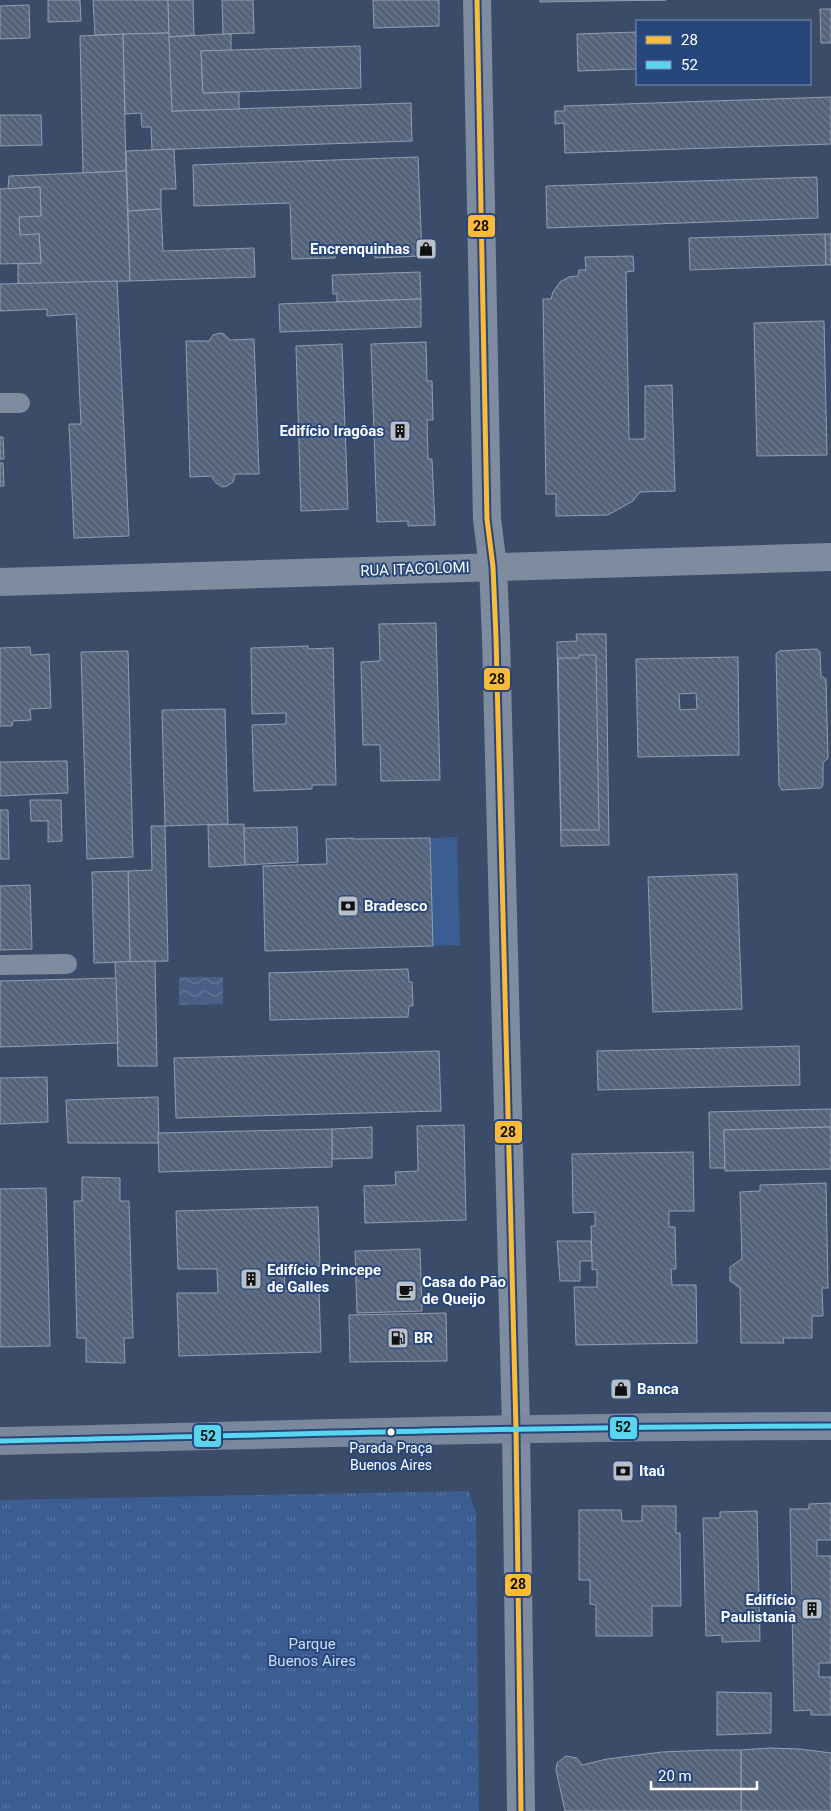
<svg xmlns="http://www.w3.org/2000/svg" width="831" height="1811" font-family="Roboto,sans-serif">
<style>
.grass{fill:url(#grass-tufts)}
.garden{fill:#3b5d92}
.water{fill:url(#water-waves)}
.building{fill:url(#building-back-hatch);stroke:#929dae;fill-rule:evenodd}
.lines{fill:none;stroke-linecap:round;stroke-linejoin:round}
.lane{stroke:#7f8c9f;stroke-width:20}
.street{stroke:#7f8c9f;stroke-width:28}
.secondary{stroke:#7b889b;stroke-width:28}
.bus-1-casing{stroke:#27477c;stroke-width:9}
.bus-2-casing{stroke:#27477c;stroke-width:9}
.bus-1{stroke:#fbbb3a;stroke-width:5}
.bus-2{stroke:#5ad5f0;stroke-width:5}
.bus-dot{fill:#fff;stroke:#27477c;stroke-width:2}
.labels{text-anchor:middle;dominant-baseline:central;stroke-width:4;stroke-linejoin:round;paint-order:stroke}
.bus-label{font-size:14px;fill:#fff;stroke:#27477c}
.poi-label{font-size:15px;font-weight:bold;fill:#fff;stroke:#27477c;text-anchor:start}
.street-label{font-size:15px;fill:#fff;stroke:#27477c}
.park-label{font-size:15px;fill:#ceddf4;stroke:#27477c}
.line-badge{stroke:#27477c;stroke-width:2}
.pale-badge-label{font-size:14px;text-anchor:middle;font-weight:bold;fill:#111}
</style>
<defs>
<pattern id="grass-tufts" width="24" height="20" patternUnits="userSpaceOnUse" patternTransform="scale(1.25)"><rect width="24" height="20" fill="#3b5d92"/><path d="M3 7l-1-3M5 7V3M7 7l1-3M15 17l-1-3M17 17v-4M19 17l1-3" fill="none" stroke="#5875a2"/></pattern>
<pattern id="water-waves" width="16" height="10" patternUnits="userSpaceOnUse" patternTransform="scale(1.25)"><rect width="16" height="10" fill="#495f85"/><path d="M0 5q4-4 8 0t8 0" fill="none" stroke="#647797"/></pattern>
<pattern id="building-back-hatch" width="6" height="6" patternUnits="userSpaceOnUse" patternTransform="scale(1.25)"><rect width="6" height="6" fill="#55637a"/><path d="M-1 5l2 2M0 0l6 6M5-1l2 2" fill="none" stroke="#6e7a8e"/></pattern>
</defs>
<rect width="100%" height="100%" fill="#3b4c68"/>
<path class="grass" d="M 467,1491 L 469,1492 L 476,1512 L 479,1811 L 0,1811 L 0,1500 Z"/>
<path class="garden" d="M 457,837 L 460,945 L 433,946 L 430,838 Z"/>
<path class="water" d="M 179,977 L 223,977 L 223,1004 L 179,1005 Z"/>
<g class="building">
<path d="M 48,0 L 80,0 L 81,21 L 48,22 Z"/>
<path d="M 93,0 L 168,0 L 169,33 L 95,35 Z"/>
<path d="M 168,0 L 193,0 L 194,35 L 169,37 Z"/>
<path d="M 222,0 L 253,0 L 254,33 L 223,34 Z"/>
<path d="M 373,0 L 439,0 L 439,26 L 374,28 Z"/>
<path d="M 540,0 L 666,0 L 540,2 Z"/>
<path d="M 29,5 L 30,38 L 0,39 L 0,6 Z"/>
<path d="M 820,9 L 831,9 L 831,43 L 821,43 Z"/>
<path d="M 637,32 L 637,69 L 578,71 L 577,34 Z"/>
<path d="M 169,33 L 172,111 L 411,103 L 412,141 L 152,150 L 151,127 L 142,127 L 141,113 L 125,114 L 123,34 Z"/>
<path d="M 123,34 L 126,171 L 83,173 L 80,36 Z"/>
<path d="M 223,34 L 231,34 L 231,51 L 201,51 L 203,93 L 239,92 L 239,109 L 172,111 L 169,37 Z"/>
<path d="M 360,46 L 361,88 L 203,93 L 201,51 Z"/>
<path d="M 831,97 L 831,144 L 565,153 L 564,123 L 555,124 L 555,111 L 565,111 L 564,106 Z"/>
<path d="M 0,115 L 41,115 L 42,145 L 0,146 Z"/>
<path d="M 174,149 L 176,189 L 161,189 L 161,209 L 128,211 L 126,151 Z"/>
<path d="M 418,157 L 422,256 L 375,258 L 375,250 L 336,251 L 335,258 L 292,259 L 290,203 L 194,206 L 193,165 Z"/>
<path d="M 126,171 L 130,281 L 18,284 L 18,264 L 41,263 L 39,234 L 20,235 L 19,217 L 41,216 L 40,187 L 8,189 L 9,176 Z"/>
<path d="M 817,177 L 818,218 L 547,228 L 546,186 Z"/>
<path d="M 40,187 L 41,216 L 19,217 L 20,235 L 39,234 L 41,263 L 0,264 L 0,189 Z"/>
<path d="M 161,209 L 163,251 L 254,248 L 255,277 L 130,281 L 128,211 Z"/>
<path d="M 825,234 L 826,265 L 690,270 L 689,238 Z"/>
<path d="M 825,234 L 831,234 L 831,265 L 826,265 Z"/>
<path d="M 633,256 L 634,271 L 626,272 L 629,439 L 645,439 L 645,386 L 672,385 L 675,491 L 640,492 L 633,501 L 608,515 L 556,516 L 556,494 L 546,494 L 543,299 L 551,299 L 553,292 L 560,282 L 569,277 L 578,276 L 579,270 L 586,270 L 585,257 Z"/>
<path d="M 420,272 L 421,299 L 337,302 L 337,294 L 333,294 L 332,275 Z"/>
<path d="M 117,281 L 129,536 L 74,538 L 69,424 L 81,424 L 76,314 L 47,316 L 47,309 L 0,311 L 0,284 Z"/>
<path d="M 421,299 L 421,327 L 280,332 L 279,304 Z"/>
<path d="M 824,321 L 827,455 L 757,456 L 754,323 Z"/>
<path d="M 220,333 L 224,334 L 230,340 L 254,339 L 259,474 L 235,474 L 233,482 L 227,486 L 222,487 L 216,483 L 211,476 L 190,477 L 186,341 L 209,341 L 213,335 Z"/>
<path d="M 426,342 L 427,381 L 432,381 L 433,420 L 427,420 L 428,459 L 432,459 L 435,525 L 408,526 L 408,521 L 377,522 L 371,344 Z"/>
<path d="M 342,344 L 348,509 L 301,511 L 296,346 Z"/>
<path d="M 0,437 L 3,437 L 4,459 L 0,459 Z"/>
<path d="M 0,463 L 3,463 L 4,486 L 0,486 Z"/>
<path d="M 436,623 L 440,780 L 381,781 L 380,745 L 363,745 L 361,662 L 380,661 L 379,624 Z"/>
<path d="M 576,634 L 606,634 L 609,845 L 561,846 L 557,642 L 577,641 Z"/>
<path d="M 308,646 L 308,649 L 333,648 L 336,785 L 312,785 L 312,789 L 254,791 L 252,725 L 286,724 L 286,713 L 252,714 L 251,648 Z"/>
<path d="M 30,647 L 31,655 L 49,654 L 51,708 L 30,709 L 31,720 L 13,721 L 12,726 L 0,726 L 0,648 Z"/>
<path d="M 817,649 L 820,652 L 821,676 L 826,679 L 828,758 L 823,763 L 823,785 L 821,788 L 782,790 L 779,785 L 776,654 L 779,651 Z"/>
<path d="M 128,651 L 133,857 L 87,859 L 81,652 Z"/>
<path d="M 579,655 L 596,655 L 599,830 L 561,830 L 558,658 L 579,658 Z"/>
<path d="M 738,657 L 739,755 L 638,757 L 636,659 ZM 696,693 L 697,709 L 680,710 L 679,694 Z"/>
<path d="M 225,709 L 228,824 L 165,826 L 162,710 Z"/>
<path d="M 67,761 L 68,793 L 0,796 L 0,762 Z"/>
<path d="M 30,800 L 61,800 L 62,841 L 48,842 L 48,821 L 31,821 Z"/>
<path d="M 0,810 L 8,810 L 9,859 L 0,859 Z"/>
<path d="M 244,824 L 245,865 L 209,867 L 208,825 Z"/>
<path d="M 151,826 L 165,826 L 168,961 L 130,962 L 128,871 L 152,870 Z"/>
<path d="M 297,827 L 298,862 L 245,865 L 244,828 Z"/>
<path d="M 353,838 L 353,839 L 430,838 L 433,946 L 265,951 L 263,866 L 327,864 L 326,839 Z"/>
<path d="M 128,871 L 130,962 L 94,963 L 92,872 Z"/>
<path d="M 737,874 L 742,1009 L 653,1012 L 648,877 Z"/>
<path d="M 30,885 L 32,949 L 0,950 L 0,886 Z"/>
<path d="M 155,961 L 157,1066 L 118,1066 L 115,962 Z"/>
<path d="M 408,969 L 409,982 L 412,982 L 413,1006 L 409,1006 L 408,1017 L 270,1020 L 269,973 Z"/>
<path d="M 116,978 L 118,1043 L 0,1047 L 0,981 Z"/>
<path d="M 799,1046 L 800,1085 L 598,1090 L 597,1051 Z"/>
<path d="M 439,1051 L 441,1111 L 176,1118 L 174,1058 Z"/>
<path d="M 47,1077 L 48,1122 L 0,1124 L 0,1078 Z"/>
<path d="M 158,1097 L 159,1143 L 68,1143 L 66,1100 Z"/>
<path d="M 831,1109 L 831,1127 L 724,1130 L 725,1168 L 710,1168 L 709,1112 Z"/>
<path d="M 464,1125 L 466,1220 L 365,1223 L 364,1186 L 396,1185 L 395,1172 L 418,1171 L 417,1126 Z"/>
<path d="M 372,1127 L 372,1158 L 332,1159 L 332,1129 Z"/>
<path d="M 831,1127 L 831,1169 L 725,1171 L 724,1130 Z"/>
<path d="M 332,1129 L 332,1167 L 159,1172 L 158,1133 Z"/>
<path d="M 693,1152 L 694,1211 L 669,1211 L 669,1227 L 675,1227 L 676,1269 L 671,1269 L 672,1285 L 696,1285 L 697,1343 L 576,1345 L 574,1287 L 597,1287 L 597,1269 L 592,1270 L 592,1261 L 591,1226 L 595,1226 L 595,1212 L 573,1213 L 572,1154 Z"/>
<path d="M 82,1177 L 120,1178 L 120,1201 L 129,1201 L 133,1338 L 124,1338 L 125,1363 L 86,1362 L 86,1338 L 77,1338 L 74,1201 L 82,1201 Z"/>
<path d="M 826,1183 L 828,1288 L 822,1288 L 823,1316 L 812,1316 L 812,1338 L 783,1338 L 784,1343 L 741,1343 L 740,1288 L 730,1281 L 730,1267 L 742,1259 L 740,1192 L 760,1191 L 760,1185 Z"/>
<path d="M 46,1188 L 50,1346 L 0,1347 L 0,1189 Z"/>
<path d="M 318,1207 L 320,1266 L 284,1267 L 285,1291 L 319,1290 L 321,1352 L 179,1356 L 177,1293 L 218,1293 L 217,1269 L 178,1269 L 176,1211 Z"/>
<path d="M 557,1241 L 591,1241 L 592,1261 L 580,1261 L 580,1281 L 560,1281 Z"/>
<path d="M 420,1249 L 422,1311 L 357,1313 L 355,1251 Z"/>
<path d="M 446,1313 L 447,1361 L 350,1362 L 349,1315 Z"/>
<path d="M 831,1503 L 831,1540 L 817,1540 L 817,1556 L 831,1556 L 831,1663 L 819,1663 L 819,1677 L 831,1677 L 831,1715 L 811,1715 L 811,1710 L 794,1711 L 790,1509 L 809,1509 L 809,1504 Z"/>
<path d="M 642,1506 L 676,1506 L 676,1533 L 680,1533 L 681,1606 L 652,1606 L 652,1636 L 596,1636 L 596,1605 L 590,1604 L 590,1580 L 579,1580 L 579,1510 L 621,1510 L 622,1521 L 642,1521 Z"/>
<path d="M 757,1511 L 760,1641 L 722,1642 L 722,1635 L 706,1636 L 703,1518 L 720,1518 L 720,1512 Z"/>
<path d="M 717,1692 L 771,1693 L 771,1733 L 717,1735 Z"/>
<path d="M 769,1748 L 800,1749 L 831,1753 L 831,1811 L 741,1811 L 741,1750 Z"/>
<path d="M 709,1750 L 741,1750 L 741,1811 L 565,1811 L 556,1770 L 557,1763 L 566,1756 L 577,1758 L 582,1765 L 607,1759 L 662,1752 Z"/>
</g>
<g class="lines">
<g class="lane">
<path d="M 0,403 L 20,403"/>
<path d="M 0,965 L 67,964"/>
</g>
<g class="street">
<path d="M 477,0 L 487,519 L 493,567 L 496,638 L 516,1429 L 521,1811"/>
<path d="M 0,582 L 831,557"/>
</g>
<path class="secondary" d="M 0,1441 C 277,1435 554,1426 831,1426"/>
<g class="bus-1-casing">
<path id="bus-1" d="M 477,0 L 487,519 L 493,567 L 496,638 L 516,1429 L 521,1811"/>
</g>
<g class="bus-2-casing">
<path id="bus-2" d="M 0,1441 C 277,1435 554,1426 831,1426"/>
</g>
<use href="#bus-1" class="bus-1"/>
<use href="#bus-2" class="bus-2"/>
</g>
<defs>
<g id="shop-square" transform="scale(1.125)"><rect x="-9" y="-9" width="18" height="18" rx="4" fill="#bac0ca" stroke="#27477c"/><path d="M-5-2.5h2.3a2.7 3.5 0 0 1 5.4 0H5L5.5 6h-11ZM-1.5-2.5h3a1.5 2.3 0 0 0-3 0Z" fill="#111"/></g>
<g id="building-square" transform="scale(1.125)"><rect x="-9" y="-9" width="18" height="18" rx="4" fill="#bac0ca" stroke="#27477c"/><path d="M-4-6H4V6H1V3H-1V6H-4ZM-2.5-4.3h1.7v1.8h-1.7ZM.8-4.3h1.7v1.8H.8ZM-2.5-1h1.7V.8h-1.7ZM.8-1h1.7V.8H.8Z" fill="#111"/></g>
<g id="bank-square" transform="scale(1.125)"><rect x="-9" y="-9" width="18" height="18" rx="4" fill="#bac0ca" stroke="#27477c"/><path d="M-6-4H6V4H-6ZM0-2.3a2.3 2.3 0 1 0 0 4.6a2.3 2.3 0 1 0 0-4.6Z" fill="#111"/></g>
<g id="cafe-square" transform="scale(1.125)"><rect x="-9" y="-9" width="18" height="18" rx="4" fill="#bac0ca" stroke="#27477c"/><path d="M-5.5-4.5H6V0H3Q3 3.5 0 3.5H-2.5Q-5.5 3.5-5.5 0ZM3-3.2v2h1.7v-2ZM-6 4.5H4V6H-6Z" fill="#111"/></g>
<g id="fuel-square" transform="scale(1.125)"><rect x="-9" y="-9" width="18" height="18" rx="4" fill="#bac0ca" stroke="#27477c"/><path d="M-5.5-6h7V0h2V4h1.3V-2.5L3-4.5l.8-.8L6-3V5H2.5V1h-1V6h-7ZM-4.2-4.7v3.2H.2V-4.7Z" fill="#111"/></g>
</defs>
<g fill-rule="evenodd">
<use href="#shop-square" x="426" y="249"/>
<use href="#building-square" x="400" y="431"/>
<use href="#bank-square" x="348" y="906"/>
<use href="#building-square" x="251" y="1279"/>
<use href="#cafe-square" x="406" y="1291"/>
<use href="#fuel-square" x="398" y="1338"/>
<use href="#shop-square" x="621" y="1389"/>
<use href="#bank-square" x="623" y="1471"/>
<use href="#building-square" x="812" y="1609"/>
</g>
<circle class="bus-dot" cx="391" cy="1432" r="4.5"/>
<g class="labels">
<g class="bus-label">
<text x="391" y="1448">Parada Praça<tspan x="391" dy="17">Buenos Aires</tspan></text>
</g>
<g class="poi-label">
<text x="410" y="249" text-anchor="end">Encrenquinhas</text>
<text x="384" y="431" text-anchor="end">Edifício Iragôas</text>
<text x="364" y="906">Bradesco</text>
<text x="267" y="1270">Edifício Princepe<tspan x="267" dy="17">de Galles</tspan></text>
<text x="422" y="1282">Casa do Pão<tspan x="422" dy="17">de Queijo</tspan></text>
<text x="414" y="1338">BR</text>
<text x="637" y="1389">Banca</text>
<text x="639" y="1471">Itaú</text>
<text x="796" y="1600" text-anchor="end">Edifício<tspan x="796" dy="17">Paulistania</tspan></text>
</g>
<g class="street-label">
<text transform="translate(415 569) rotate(-2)">RUA ITACOLOMI</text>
</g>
<g class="park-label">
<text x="312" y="1644">Parque<tspan x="312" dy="17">Buenos Aires</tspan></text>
</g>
</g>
<g class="line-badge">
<rect x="467" y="214" width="29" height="24" rx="5" fill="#fbbb3a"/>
<rect x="483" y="667" width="28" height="24" rx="5" fill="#fbbb3a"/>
<rect x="494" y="1120" width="29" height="24" rx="5" fill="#fbbb3a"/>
<rect x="609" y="1416" width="29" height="24" rx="5" fill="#5ad5f0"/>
<rect x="193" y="1424" width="29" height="24" rx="5" fill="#5ad5f0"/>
<rect x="504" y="1573" width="28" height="24" rx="5" fill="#fbbb3a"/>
</g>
<g class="pale-badge-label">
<text x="481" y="231">28</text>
<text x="497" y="684">28</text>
<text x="508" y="1137">28</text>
<text x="623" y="1432">52</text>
<text x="208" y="1441">52</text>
<text x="518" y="1589">28</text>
</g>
<rect x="636" y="20" width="175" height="65" fill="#27477c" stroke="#7d91b0"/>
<rect x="646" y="36" width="25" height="8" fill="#fbbb3a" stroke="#7d91b0"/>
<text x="681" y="45" font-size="15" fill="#ffffff">28</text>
<rect x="646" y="61" width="25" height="8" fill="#5ad5f0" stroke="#7d91b0"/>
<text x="681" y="70" font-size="15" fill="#ffffff">52</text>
<path d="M651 1781v8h106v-8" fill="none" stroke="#ffffff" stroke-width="2.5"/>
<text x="658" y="1781" font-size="15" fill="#ffffff" stroke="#27477c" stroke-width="4" paint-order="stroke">20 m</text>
</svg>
